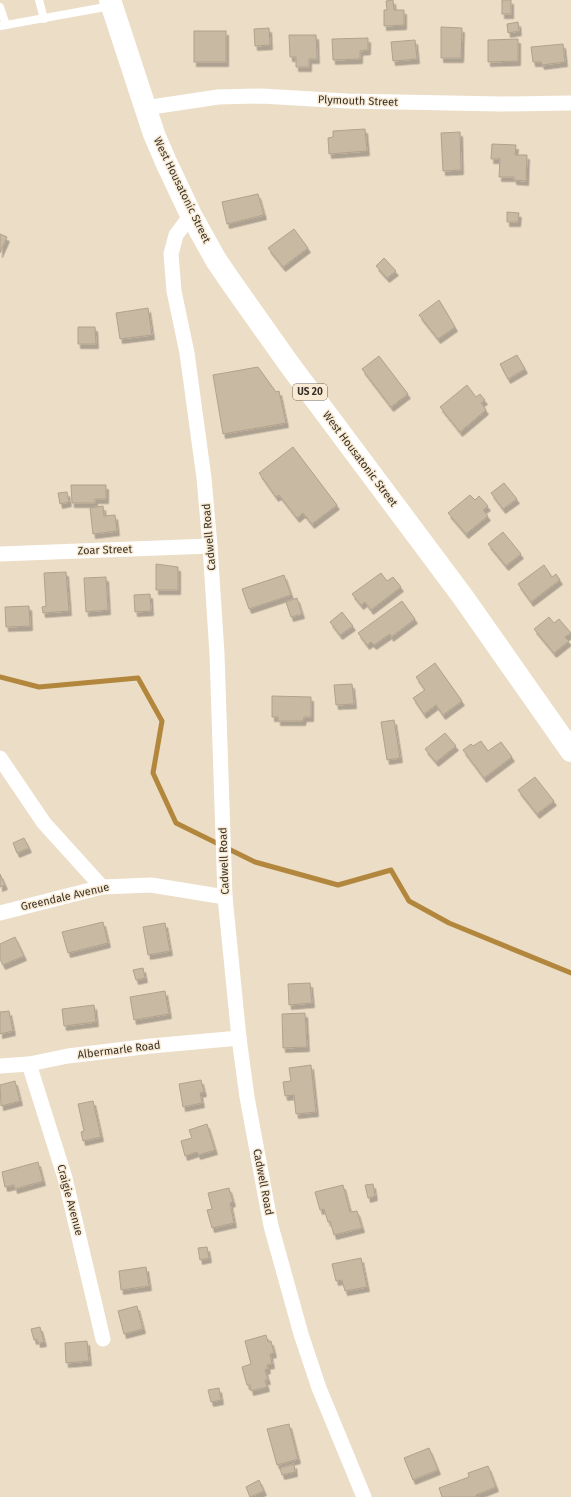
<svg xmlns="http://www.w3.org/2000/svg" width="571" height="1497" font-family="'Fira Sans',sans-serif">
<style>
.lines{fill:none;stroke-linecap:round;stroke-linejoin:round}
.stream{stroke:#b2873d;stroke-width:5}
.building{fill:#c8b9a3;stroke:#b1a28d;filter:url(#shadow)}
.lane{stroke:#fff;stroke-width:8}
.street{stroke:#fff;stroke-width:15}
.highway{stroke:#fff;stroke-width:22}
.labels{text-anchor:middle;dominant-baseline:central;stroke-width:3;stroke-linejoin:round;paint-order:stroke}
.shield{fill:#f9ead3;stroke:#71685b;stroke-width:1}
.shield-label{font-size:10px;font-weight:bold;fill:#373128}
.street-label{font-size:11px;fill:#373128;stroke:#f9ead3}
</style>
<defs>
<filter id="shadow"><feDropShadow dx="2.5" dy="4.5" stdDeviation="0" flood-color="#0004"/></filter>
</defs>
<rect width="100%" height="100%" fill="#ecddc6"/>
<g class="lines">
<path class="stream" d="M 0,677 L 39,687 L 138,678 L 162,721 L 153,773 L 176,823 L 255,862 L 338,885 L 391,870 L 409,901 L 449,923 L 571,973"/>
</g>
<g class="building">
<path d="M 393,0 L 394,10 L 404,10 L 404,25 L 384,26 L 384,10 L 387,10 L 386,1 Z"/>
<rect x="502" y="0" width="9" height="14"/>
<path d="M 518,22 L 519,31 L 508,33 L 507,24 Z"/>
<path d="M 441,27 L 462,28 L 461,58 L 441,58 Z"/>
<path d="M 269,28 L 270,45 L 255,46 L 254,29 Z"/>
<rect x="194" y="31" width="32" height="31"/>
<path d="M 289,35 L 316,35 L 317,59 L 309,59 L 309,67 L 296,67 L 296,57 L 290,57 Z"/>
<path d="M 368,38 L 368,50 L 360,51 L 360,59 L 333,60 L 332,39 Z"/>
<path d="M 518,39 L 518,61 L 488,62 L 488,40 Z"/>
<path d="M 415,40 L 417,59 L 393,61 L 391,42 Z"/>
<path d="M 563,44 L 565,62 L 542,65 L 541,62 L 533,62 L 531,47 Z"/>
<path d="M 365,129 L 367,151 L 329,154 L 328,138 L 333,137 L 333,131 Z"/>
<path d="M 460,132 L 461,170 L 443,171 L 441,133 Z"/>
<path d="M 492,144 L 516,145 L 515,155 L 527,155 L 526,181 L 514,180 L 514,177 L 499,177 L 500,159 L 491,159 Z"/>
<path d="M 258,194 L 264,215 L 227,224 L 222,202 Z"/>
<path d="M 507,212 L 519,213 L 518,222 L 507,222 Z"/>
<path d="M 294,229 L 308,248 L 283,267 L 268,248 Z"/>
<path d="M 0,234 L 7,237 L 0,253 Z"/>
<path d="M 384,258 L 396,271 L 387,278 L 376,266 Z"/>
<path d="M 439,300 L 455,327 L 438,339 L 419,315 Z"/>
<path d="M 148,308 L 152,335 L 120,339 L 116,313 Z"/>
<path d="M 78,327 L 95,327 L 96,344 L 78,344 Z"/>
<path d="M 517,355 L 525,369 L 508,379 L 500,364 Z"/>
<path d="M 379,356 L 408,394 L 391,407 L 362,369 Z"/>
<path d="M 258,367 L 276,392 L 279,391 L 286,423 L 223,434 L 213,375 Z"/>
<path d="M 467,385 L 476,397 L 480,394 L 485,400 L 481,403 L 486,410 L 460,432 L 440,407 Z"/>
<path d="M 293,447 L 337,505 L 312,524 L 303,513 L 297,518 L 279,495 L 276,497 L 259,473 Z"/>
<path d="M 504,483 L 517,499 L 503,509 L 491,493 Z"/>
<path d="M 71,485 L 106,485 L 106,499 L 95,499 L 95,503 L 72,503 Z"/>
<path d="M 67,492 L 69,502 L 60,504 L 58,493 Z"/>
<path d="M 470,495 L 475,500 L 479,496 L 488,506 L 483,510 L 488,516 L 466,534 L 448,513 Z"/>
<path d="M 103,506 L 104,516 L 115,515 L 117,531 L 93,534 L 90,508 Z"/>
<path d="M 503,532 L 521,554 L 506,566 L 488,544 Z"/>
<path d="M 156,564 L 178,567 L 178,590 L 156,590 Z"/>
<path d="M 544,565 L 552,577 L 556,574 L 560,580 L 531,602 L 518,584 Z"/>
<path d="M 66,572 L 69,611 L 43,613 L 42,607 L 46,606 L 44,573 Z"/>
<path d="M 381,573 L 387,581 L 393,577 L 401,587 L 371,610 L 365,602 L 361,605 L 352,594 Z"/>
<path d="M 284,575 L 291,595 L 249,609 L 242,589 Z"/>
<path d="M 106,577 L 108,610 L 86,612 L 84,578 Z"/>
<path d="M 150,594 L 151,611 L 135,612 L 134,595 Z"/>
<path d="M 297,598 L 302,614 L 291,617 L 286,602 Z"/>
<path d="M 402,601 L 415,619 L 391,637 L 390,634 L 374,645 L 371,642 L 367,645 L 358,633 Z"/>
<path d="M 29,606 L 30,626 L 6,627 L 5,607 Z"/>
<path d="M 342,612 L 353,626 L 340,635 L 330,622 Z"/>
<path d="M 549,617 L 554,623 L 559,619 L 571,633 L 565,637 L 569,641 L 554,653 L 534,629 Z"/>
<path d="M 435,663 L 462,701 L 443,715 L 436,705 L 424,714 L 413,698 L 425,690 L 416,677 Z"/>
<path d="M 352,684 L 354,704 L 336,705 L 334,685 Z"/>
<path d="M 272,696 L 311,697 L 311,717 L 304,717 L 303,721 L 278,721 L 278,717 L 272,717 Z"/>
<path d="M 394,720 L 400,758 L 387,760 L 381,722 Z"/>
<path d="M 445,733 L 456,746 L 436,762 L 425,749 Z"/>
<path d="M 481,741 L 488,751 L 501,742 L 512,757 L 484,778 L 463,750 L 471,744 L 473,746 Z"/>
<path d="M 535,777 L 554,801 L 537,814 L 518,790 Z"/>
<path d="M 24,838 L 29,848 L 17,853 L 13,843 Z"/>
<path d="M 0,874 L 5,885 L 0,887 Z"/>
<path d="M 103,922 L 108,943 L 68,953 L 62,932 Z"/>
<path d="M 165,923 L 170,951 L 148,955 L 143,927 Z"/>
<path d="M 15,937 L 24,956 L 3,965 L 0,959 L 0,944 Z"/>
<path d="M 143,968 L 145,978 L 136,980 L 133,970 Z"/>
<path d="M 310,983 L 312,1003 L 289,1005 L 288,984 Z"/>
<path d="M 165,991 L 169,1014 L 134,1020 L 130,997 Z"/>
<path d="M 94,1005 L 96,1022 L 64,1026 L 62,1009 Z"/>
<path d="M 9,1011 L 13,1031 L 0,1034 L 0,1012 Z"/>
<path d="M 305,1013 L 307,1047 L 283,1048 L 282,1014 Z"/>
<path d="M 311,1065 L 316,1112 L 296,1114 L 294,1095 L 285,1096 L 283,1082 L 291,1081 L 289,1068 Z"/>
<path d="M 201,1080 L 204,1092 L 200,1093 L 202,1103 L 183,1107 L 179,1084 Z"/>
<path d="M 15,1081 L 20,1101 L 1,1106 L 0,1085 Z"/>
<path d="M 93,1101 L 101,1137 L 83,1141 L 81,1132 L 84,1131 L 78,1104 Z"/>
<path d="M 207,1124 L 215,1150 L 198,1155 L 197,1152 L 185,1156 L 181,1141 L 192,1138 L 189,1130 Z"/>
<path d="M 38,1162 L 43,1181 L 15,1189 L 14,1185 L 5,1187 L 2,1172 Z"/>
<path d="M 373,1184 L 375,1196 L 368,1198 L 365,1185 Z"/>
<path d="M 343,1185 L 350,1212 L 357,1211 L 362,1228 L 334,1235 L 330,1221 L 328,1222 L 324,1209 L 320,1210 L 315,1192 Z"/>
<path d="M 229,1188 L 233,1202 L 230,1203 L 234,1223 L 212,1228 L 207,1210 L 212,1209 L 208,1193 Z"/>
<path d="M 207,1247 L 209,1258 L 200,1260 L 198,1248 Z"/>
<path d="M 361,1258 L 367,1287 L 345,1291 L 342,1280 L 336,1281 L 332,1264 Z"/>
<path d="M 146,1267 L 149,1286 L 121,1290 L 119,1271 Z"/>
<path d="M 137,1306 L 143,1329 L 124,1334 L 118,1311 Z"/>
<path d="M 40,1327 L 44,1342 L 38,1343 L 37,1339 L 34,1340 L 31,1329 Z"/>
<path d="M 266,1335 L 268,1342 L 271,1341 L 274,1353 L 270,1354 L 272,1364 L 267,1365 L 268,1369 L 265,1370 L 268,1380 L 265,1380 L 267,1387 L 251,1391 L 250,1385 L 247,1385 L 242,1367 L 251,1364 L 245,1341 Z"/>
<path d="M 87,1341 L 89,1361 L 66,1363 L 65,1343 Z"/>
<path d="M 219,1388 L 221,1400 L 211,1402 L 208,1390 Z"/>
<path d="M 289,1424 L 298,1459 L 277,1465 L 267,1429 Z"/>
<path d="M 429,1448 L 438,1470 L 413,1480 L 404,1458 Z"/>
<path d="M 294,1464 L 295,1472 L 282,1475 L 280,1468 Z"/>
<path d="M 488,1466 L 496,1487 L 476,1495 L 477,1497 L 442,1497 L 439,1488 L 469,1477 L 468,1473 Z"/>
<path d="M 259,1480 L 264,1491 L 250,1497 L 246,1487 Z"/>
</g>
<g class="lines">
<g class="lane">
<path d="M 39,0 L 44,19"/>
<path d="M 0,7 L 6,25"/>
<path d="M 0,26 L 111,6"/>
</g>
<g class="street">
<path d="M 145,108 L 218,97 L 261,96 L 347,101 L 501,104 L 571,103"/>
<path d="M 191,215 L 176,235 L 171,254 L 174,291 L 187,353 L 204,478 L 210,546 L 217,654 L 225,897 L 239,1038 L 247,1097 L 271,1226 L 301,1334 L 319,1388 L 364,1497"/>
<path d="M 0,554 L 210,546"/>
<path d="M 0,758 L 44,823 L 102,887"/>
<path d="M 0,913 L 102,887 L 151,885 L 225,897"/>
<path d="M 29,1064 L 65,1178 L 103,1339"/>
<path d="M 0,1066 L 29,1064 L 68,1056 L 151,1046 L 239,1038"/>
</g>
<path class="highway" d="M 110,0 L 154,134 L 166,162 L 191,215 L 216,260 L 231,282 L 289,364 L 463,597 L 571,751"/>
</g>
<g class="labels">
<rect class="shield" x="293" y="384" width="34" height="16" rx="3"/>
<g class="shield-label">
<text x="310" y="392">US 20</text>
</g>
<g class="street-label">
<text transform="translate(358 101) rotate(2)">Plymouth Street</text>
<text transform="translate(182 190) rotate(64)">West Housatonic Street</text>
<text transform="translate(360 459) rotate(53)">West Housatonic Street</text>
<text transform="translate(209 537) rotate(-95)">Cadwell Road</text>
<text transform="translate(105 550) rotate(-2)">Zoar Street</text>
<text transform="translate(224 861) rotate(-92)">Cadwell Road</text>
<text transform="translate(65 897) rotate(-13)">Greendale Avenue</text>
<text transform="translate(119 1050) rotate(-7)">Albermarle Road</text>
<text transform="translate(263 1182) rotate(79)">Cadwell Road</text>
<text transform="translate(70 1200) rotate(75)">Craigie Avenue</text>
</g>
</g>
</svg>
